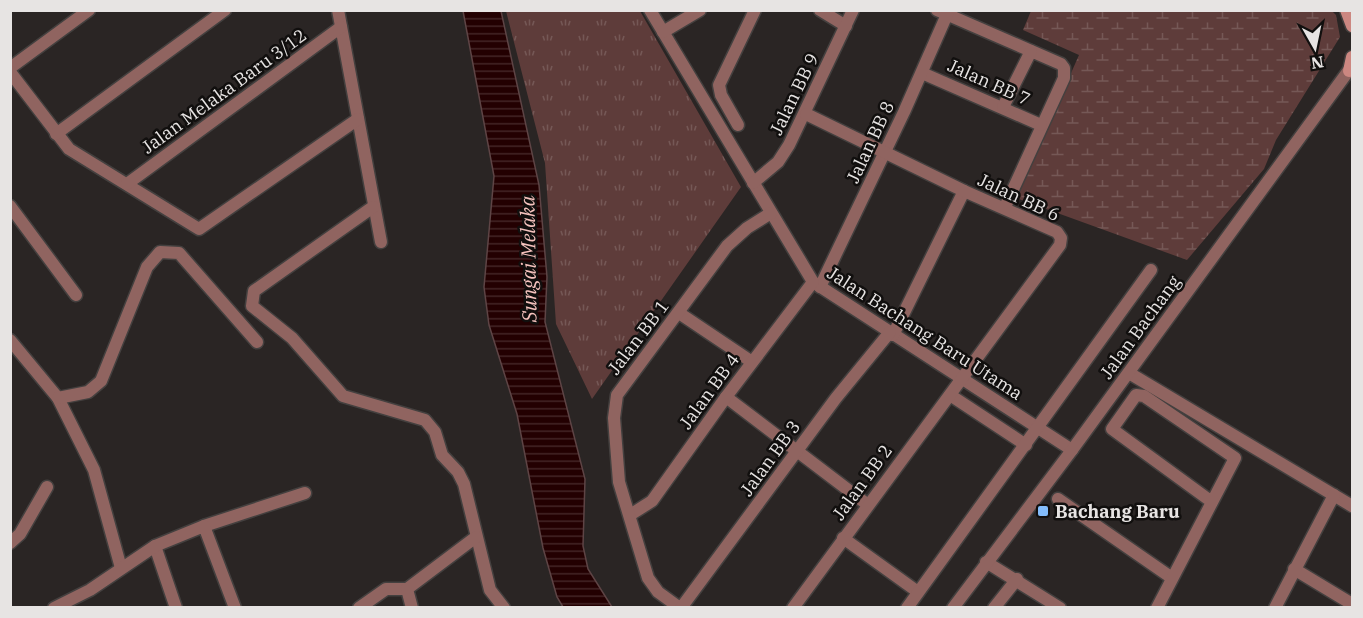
<svg xmlns="http://www.w3.org/2000/svg" width="1363" height="618" font-family="'IBM Plex Serif',serif">
<style>
.grass{fill:url(#grass-tufts)}
.wetland{fill:url(#wetland-marsh)}
.water{fill:url(#water-rules);stroke:#5e4445;stroke-width:1.5}
.lines{fill:none;stroke-linecap:round;stroke-linejoin:round}
.minor-casing{stroke:#44403f;stroke-width:15}
.tertiary-casing{stroke:#44403f;stroke-width:15}
.secondary-casing{stroke:#44403f;stroke-width:15}
.minor{stroke:#906460;stroke-width:12}
.tertiary{stroke:#906460;stroke-width:12}
.secondary{stroke:#cc8781;stroke-width:12}
.poi-dot{fill:#83bcfb;stroke:#110f0e;stroke-width:2}
.labels{text-anchor:middle;dominant-baseline:central;stroke-width:5;stroke-linejoin:round;paint-order:stroke}
.street-label{font-size:18px;fill:#e7e4e3;stroke:#110f0e}
.poi-label{font-size:18px;font-weight:bold;fill:#e7e4e3;stroke:#110f0e;text-anchor:start}
.water-label{font-size:20px;font-style:italic;fill:#f6c3be;stroke:#110f0e}
</style>
<defs>
<pattern id="grass-tufts" width="24" height="20" patternUnits="userSpaceOnUse" patternTransform="scale(1.5)"><rect width="24" height="20" fill="#5e3c3a"/><path d="M3 7l-1-3M5 7V3M7 7l1-3M15 17l-1-3M17 17v-4M19 17l1-3" fill="none" stroke="#755856"/></pattern>
<pattern id="wetland-marsh" width="20" height="14" patternUnits="userSpaceOnUse" patternTransform="scale(1.5)"><rect width="20" height="14" fill="#5e3c3a"/><path d="M1 5h8M5 5V1M11 12h8M15 12V8" fill="none" stroke="#755856"/></pattern>
<pattern id="water-rules" width="6" height="5" patternUnits="userSpaceOnUse" patternTransform="scale(1.5)"><rect width="6" height="5" fill="#230001"/><path d="M0 2.5h6" fill="none" stroke="#432526"/></pattern>
</defs>
<rect width="100%" height="100%" fill="#2a2524"/>
<path class="grass" d="M 506,11 L 640,11 L 741,187 L 592,399 L 556,324 L 545,163 Z"/>
<path class="wetland" d="M 1331,10 L 1336,15 L 1340,37 L 1276,140 L 1264,169 L 1187,260 L 1016,198 L 1079,55 L 1023,30 L 1031,11 Z"/>
<path class="water" d="M 463,11 L 501,11 L 539,185 L 547,277 L 545,322 L 585,479 L 583,546 L 588,569 L 612,607 L 563,607 L 557,597 L 543,548 L 517,414 L 489,325 L 484,287 L 494,176 Z"/>
<g class="lines">
<g class="minor-casing">
<g id="minor">
<path d="M 338,10 L 381,242"/>
<path d="M 650,10 L 813,282 L 1072,450"/>
<path d="M 820,10 L 846,26"/>
<path d="M 937,10 L 1061,64 L 1064,68 L 1064,78 L 1005,207"/>
<path d="M 663,32 L 700,10"/>
<path d="M 10,68 L 89,10"/>
<path d="M 10,72 L 69,149 L 199,229 L 358,119"/>
<path d="M 922,73 L 1041,125"/>
<path d="M 1003,107 L 1031,51"/>
<path d="M 738,125 L 721,95 L 719,85 L 755,10"/>
<path d="M 56,134 L 225,10"/>
<path d="M 753,183 L 778,162 L 789,145 L 853,10"/>
<path d="M 127,184 L 341,27"/>
<path d="M 10,206 L 76,295"/>
<path d="M 373,207 L 254,291 L 252,306 L 292,338 L 343,396 L 425,420 L 435,432 L 442,455 L 458,472 L 464,484 L 490,590 L 504,608"/>
<path d="M 820,287 L 904,112 L 949,10"/>
<path d="M 679,313 L 752,362"/>
<path d="M 893,335 L 964,191"/>
<path d="M 10,340 L 58,398 L 94,470 L 121,568"/>
<path d="M 1129,373 L 1352,506"/>
<path d="M 950,395 L 1026,445"/>
<path d="M 726,397 L 868,505"/>
<path d="M 58,398 L 88,392 L 101,381 L 147,267 L 160,252 L 179,253 L 257,342"/>
<path d="M 1058,499 L 1172,578"/>
<path d="M 630,515 L 652,501 L 726,397 L 813,282"/>
<path d="M 204,526 L 305,493"/>
<path d="M 843,538 L 918,592"/>
<path d="M 10,543 L 20,534 L 47,487"/>
<path d="M 155,546 L 176,608"/>
<path d="M 986,562 L 1060,608"/>
<path d="M 1294,569 L 1352,604"/>
<path d="M 54,608 L 90,590 L 155,546 L 204,526 L 235,608"/>
<path d="M 359,608 L 386,589 L 407,589"/>
<path d="M 412,608 L 407,589 L 476,537"/>
<path d="M 680,608 L 658,592 L 648,578 L 619,482 L 614,418 L 617,395 L 727,246 L 747,228 L 771,213"/>
<path d="M 681,608 L 836,398 L 890,332"/>
<path d="M 793,608 L 1060,245 L 1061,238 L 1057,232 L 964,191 L 806,114"/>
<path d="M 907,608 L 1151,270"/>
<path d="M 994,608 L 1017,579"/>
<path d="M 1157,608 C 1183,558 1209,508 1235,458 L 1144,396 L 1136,395 L 1112,429 L 1212,502"/>
<path d="M 1275,608 L 1334,495"/>
</g>
</g>
<g class="tertiary-casing">
<path id="tertiary" d="M 953,608 L 1072,450 L 1352,66"/>
</g>
<g class="secondary-casing">
<g id="secondary">
<path d="M 1346,10 L 1352,26"/>
<path d="M 1349,71 L 1352,57"/>
</g>
</g>
<use href="#minor" class="minor"/>
<use href="#tertiary" class="tertiary"/>
<use href="#secondary" class="secondary"/>
</g>
<rect class="poi-dot" x="1037" y="505" width="12" height="12" rx="3"/>
<g class="labels">
<g class="street-label">
<text transform="translate(989 82) rotate(24)">Jalan BB 7</text>
<text transform="translate(224 91) rotate(-36)">Jalan Melaka Baru 3/12</text>
<text transform="translate(794 94) rotate(-64)">Jalan BB 9</text>
<text transform="translate(870 142) rotate(-65)">Jalan BB 8</text>
<text transform="translate(1019 197) rotate(25)">Jalan BB 6</text>
<text transform="translate(1140 327) rotate(-54)">Jalan Bachang</text>
<text transform="translate(925 333) rotate(33)">Jalan Bachang Baru Utama</text>
<text transform="translate(638 337) rotate(-53)">Jalan BB 1</text>
<text transform="translate(709 391) rotate(-54)">Jalan BB 4</text>
<text transform="translate(770 458) rotate(-54)">Jalan BB 3</text>
<text transform="translate(862 482) rotate(-54)">Jalan BB 2</text>
</g>
<g class="poi-label">
<text x="1055" y="511">Bachang Baru</text>
</g>
<g class="water-label">
<text transform="translate(528 259) rotate(-91)">Sungai Melaka</text>
</g>
</g>
<rect width="1363" height="618" fill="none" stroke="#e7e4e3" stroke-width="24"/>
<g transform="translate(1315 48) rotate(171)" stroke="#110f0e" stroke-width="4.5" paint-order="stroke">
<path d="M0-4.5L10 22L0 15L-10 22Z" fill="#e7e4e3"/>
<text y="-9" font-size="16" font-weight="bold" text-anchor="middle" fill="#e7e4e3">N</text>
</g>
</svg>
